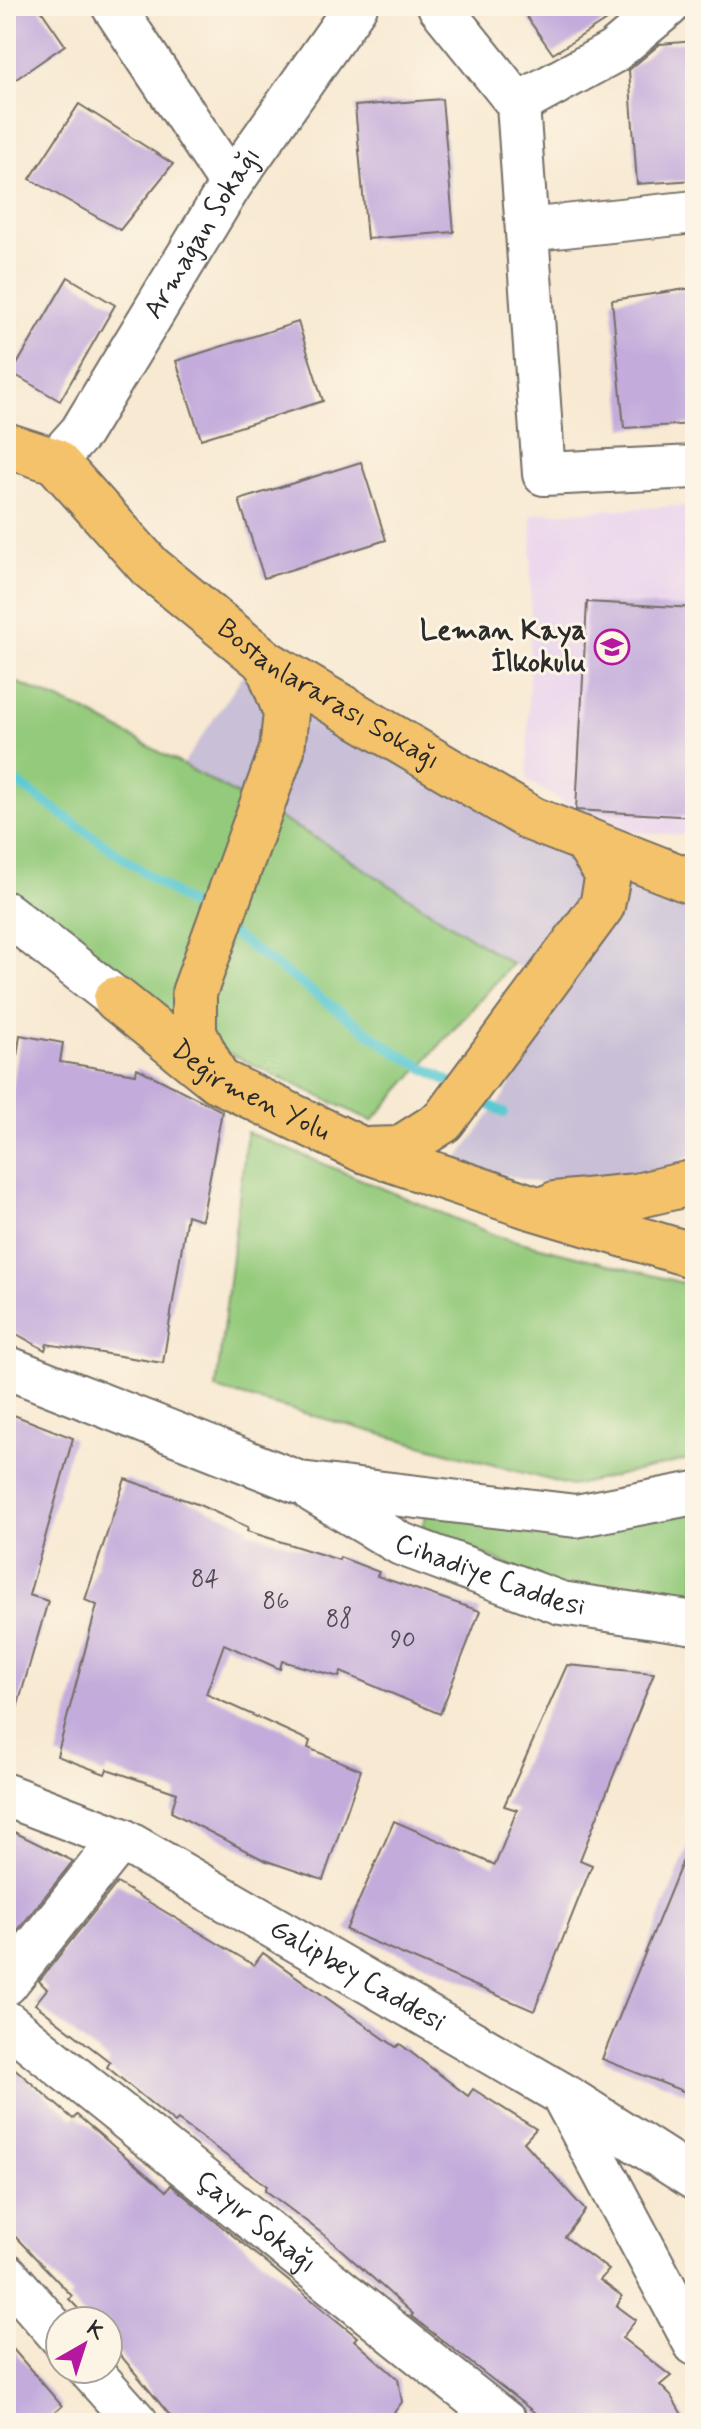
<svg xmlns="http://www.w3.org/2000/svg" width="701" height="2429" font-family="Mynerve,sans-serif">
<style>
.built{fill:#e9d2ee}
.industrial{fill:#c9bfd7}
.green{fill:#94ca7c;stroke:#607a54;stroke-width:2}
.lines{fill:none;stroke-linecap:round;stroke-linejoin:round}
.stream{stroke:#5cc9d1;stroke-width:10}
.building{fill:#c3acdb}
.minor-casing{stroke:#736e65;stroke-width:46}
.major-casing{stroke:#736e65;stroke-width:48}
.minor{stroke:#fff;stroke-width:42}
.major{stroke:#f4c26a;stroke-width:44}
.labels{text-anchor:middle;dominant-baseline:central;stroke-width:6;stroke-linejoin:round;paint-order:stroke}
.number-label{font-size:24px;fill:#514b57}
.street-label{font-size:28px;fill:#2b2b2b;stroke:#fcf5e5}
.poi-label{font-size:28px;font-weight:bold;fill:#2b2b2b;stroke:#fcf5e5;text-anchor:end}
</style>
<rect width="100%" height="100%" fill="#fcf5e5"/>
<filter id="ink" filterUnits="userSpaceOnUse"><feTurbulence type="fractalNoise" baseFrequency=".0125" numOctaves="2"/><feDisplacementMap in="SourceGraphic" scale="16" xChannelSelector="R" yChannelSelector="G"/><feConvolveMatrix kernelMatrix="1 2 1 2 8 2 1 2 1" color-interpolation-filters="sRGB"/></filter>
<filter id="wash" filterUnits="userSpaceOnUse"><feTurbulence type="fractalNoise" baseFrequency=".006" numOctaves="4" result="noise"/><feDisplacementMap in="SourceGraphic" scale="32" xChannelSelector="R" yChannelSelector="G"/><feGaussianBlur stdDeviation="1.8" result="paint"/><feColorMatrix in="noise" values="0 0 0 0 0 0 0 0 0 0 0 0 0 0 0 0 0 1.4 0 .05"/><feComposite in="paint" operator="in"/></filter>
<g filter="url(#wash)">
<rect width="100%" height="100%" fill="#f8e9d2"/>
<path class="built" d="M 695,505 L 695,836 L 606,830 L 527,780 L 532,514 Z"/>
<path class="industrial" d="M 244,674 L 350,728 L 640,891 L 695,910 L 695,1153 L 663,1171 L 539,1183 L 455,1163 L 505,1094 L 562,988 L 512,964 L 321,841 L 182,766 Z"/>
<g class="green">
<path d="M 6,678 L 83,710 L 321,841 L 512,964 L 372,1121 L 201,1040 L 6,895 Z"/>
<path d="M 247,1132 L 497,1236 L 695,1286 L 695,1458 L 571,1486 L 216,1389 Z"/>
<path d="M 695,1508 L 695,1611 L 567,1592 L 422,1526 L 428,1511 Z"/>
</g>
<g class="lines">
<g class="stream">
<path d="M 6,775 L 209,918"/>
<path d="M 228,931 L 397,1053 L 457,1086"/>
<path d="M 474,1096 L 504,1113"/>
</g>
</g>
<g id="blocks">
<g class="building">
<path d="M 19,6 L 38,6 L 65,45 L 6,86 L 6,15 Z"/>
<path d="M 519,6 L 628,6 L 553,54 Z"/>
<path d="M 695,41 L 695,180 L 637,184 L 629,70 L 660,44 Z"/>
<path d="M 442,99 L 454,232 L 367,239 L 355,106 Z"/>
<path d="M 79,104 L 173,164 L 120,230 L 30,179 Z"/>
<path d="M 68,277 L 115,305 L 60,401 L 12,373 Z"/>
<path d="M 693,288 L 695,424 L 624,428 L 612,300 Z"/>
<path d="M 298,322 L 323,401 L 201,439 L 176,361 Z"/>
<path d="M 361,462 L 386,540 L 264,578 L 239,500 Z"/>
<path d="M 587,602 L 695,608 L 695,817 L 576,810 Z"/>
<path d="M 20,1035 L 63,1043 L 60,1062 L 136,1074 L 137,1068 L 222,1111 L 202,1220 L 187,1215 L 163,1363 L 47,1344 L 45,1350 L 6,1328 L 6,1135 Z"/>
<path d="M 6,1412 L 73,1438 L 29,1595 L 48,1601 L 13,1722 L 6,1721 Z"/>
<path d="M 125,1479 L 197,1504 L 248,1527 L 247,1531 L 339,1560 L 340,1557 L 379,1572 L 377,1576 L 480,1611 L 440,1714 L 341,1672 L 339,1677 L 282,1661 L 280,1669 L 224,1644 L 206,1694 L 310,1741 L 308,1748 L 361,1770 L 323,1880 L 264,1860 L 171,1812 L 177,1793 L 107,1769 L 105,1774 L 57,1756 L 97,1605 L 85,1600 Z"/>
<path d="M 567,1665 L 654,1673 L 580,1860 L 592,1865 L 534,2011 L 346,1930 L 394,1821 L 495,1865 L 517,1810 L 504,1806 Z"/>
<path d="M 6,1828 L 73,1861 L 6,1945 Z"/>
<path d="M 694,1833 L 695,1833 L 695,2096 L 602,2059 Z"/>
<path d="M 117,1883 L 254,1965 L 263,1953 L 396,2047 L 400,2044 L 468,2096 L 473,2089 L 536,2129 L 524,2142 L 585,2210 L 565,2237 L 609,2270 L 600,2280 L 622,2296 L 617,2306 L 636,2320 L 622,2338 L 671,2376 L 660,2385 L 671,2396 L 687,2423 L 548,2423 L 411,2316 L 413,2314 L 328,2238 L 265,2190 L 267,2186 L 178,2120 L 175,2123 L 107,2067 L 110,2062 L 35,2004 L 47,1989 L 39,1981 Z"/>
<path d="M 6,2061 L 73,2119 L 77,2115 L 166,2191 L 171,2185 L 357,2337 L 354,2340 L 398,2379 L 402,2402 L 386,2423 L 176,2423 L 108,2340 L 108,2321 L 90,2321 L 69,2299 L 72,2296 L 6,2227 Z"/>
<path d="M 6,2341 L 62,2406 L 43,2423 L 6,2423 Z"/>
</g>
</g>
</g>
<g filter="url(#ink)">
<use href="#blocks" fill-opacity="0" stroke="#736e65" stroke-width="2"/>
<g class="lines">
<g class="minor-casing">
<g id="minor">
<path d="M 113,6 L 231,184"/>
<path d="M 439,6 L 518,104 L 544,474 L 695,467"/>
<path d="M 518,104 L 613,52 L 668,6"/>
<path d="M 527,230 L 695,212"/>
<path id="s1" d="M 55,461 L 81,432 L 231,184 L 356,6"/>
<path d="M 6,913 L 116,999"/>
<path d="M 6,1367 L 300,1483 L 576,1516 L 695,1493"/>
<path id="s2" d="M 314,1492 L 401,1544 L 561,1603 L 695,1623"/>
<path id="s3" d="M 6,1795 L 121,1839 L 562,2094 L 695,2179"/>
<path d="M 6,1984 L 121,1839"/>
<path id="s4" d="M 6,2022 L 506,2423"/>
<path d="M 564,2098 L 695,2344"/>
<path d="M 6,2274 L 60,2336"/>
<path d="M 89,2369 L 137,2423"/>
</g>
</g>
<g class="major-casing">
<g id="major">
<path id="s5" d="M 6,445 L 55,461 L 150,567 L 267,663 L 532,819 L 695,883"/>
<path id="s6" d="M 116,999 L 217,1080 L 363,1150 L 528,1206 L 695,1256"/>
<path d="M 216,1077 L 194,1033 L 194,993 L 282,750 L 286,713 L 267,663"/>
<path d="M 363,1150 L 399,1149 L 443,1121 L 602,906 L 608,875 L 584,839"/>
<path d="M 555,1204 L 636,1196 L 695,1182"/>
</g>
</g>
<use href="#minor" class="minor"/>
<use href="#major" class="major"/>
</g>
</g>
<defs>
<g id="school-ring" transform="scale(1.8)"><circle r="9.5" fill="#fcf5e5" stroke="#b5179e" stroke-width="1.5"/><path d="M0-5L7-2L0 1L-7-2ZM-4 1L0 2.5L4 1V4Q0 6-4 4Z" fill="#b5179e"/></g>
</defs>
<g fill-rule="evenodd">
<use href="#school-ring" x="612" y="647"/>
</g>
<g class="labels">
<g class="number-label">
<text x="205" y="1579">84</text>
<text x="276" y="1601">86</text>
<text x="339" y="1619">88</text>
<text x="403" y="1640">90</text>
</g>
<g class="street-label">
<text stroke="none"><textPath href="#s1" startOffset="272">Armağan Sokağı</textPath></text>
<text stroke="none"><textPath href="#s5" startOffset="414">Bostanlararası Sokağı</textPath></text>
<text stroke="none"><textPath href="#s6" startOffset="164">Değirmen Yolu</textPath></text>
<text stroke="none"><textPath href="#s2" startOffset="196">Cihadiye Caddesi</textPath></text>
<text stroke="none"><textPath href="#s3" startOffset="396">Galipbey Caddesi</textPath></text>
<text stroke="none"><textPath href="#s4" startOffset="320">Çayır Sokağı</textPath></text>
</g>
<g class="poi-label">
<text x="586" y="631">Leman Kaya<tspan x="586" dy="32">İlkokulu</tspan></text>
</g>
</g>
<rect width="701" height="2429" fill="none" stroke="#fcf5e5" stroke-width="32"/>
<g transform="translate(84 2345) rotate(39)"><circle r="38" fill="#fcf5e5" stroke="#a8a49b" stroke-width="2"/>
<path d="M0-6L14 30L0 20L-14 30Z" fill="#b5179e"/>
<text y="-12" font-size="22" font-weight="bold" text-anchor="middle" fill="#2b2b2b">K</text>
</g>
</svg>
